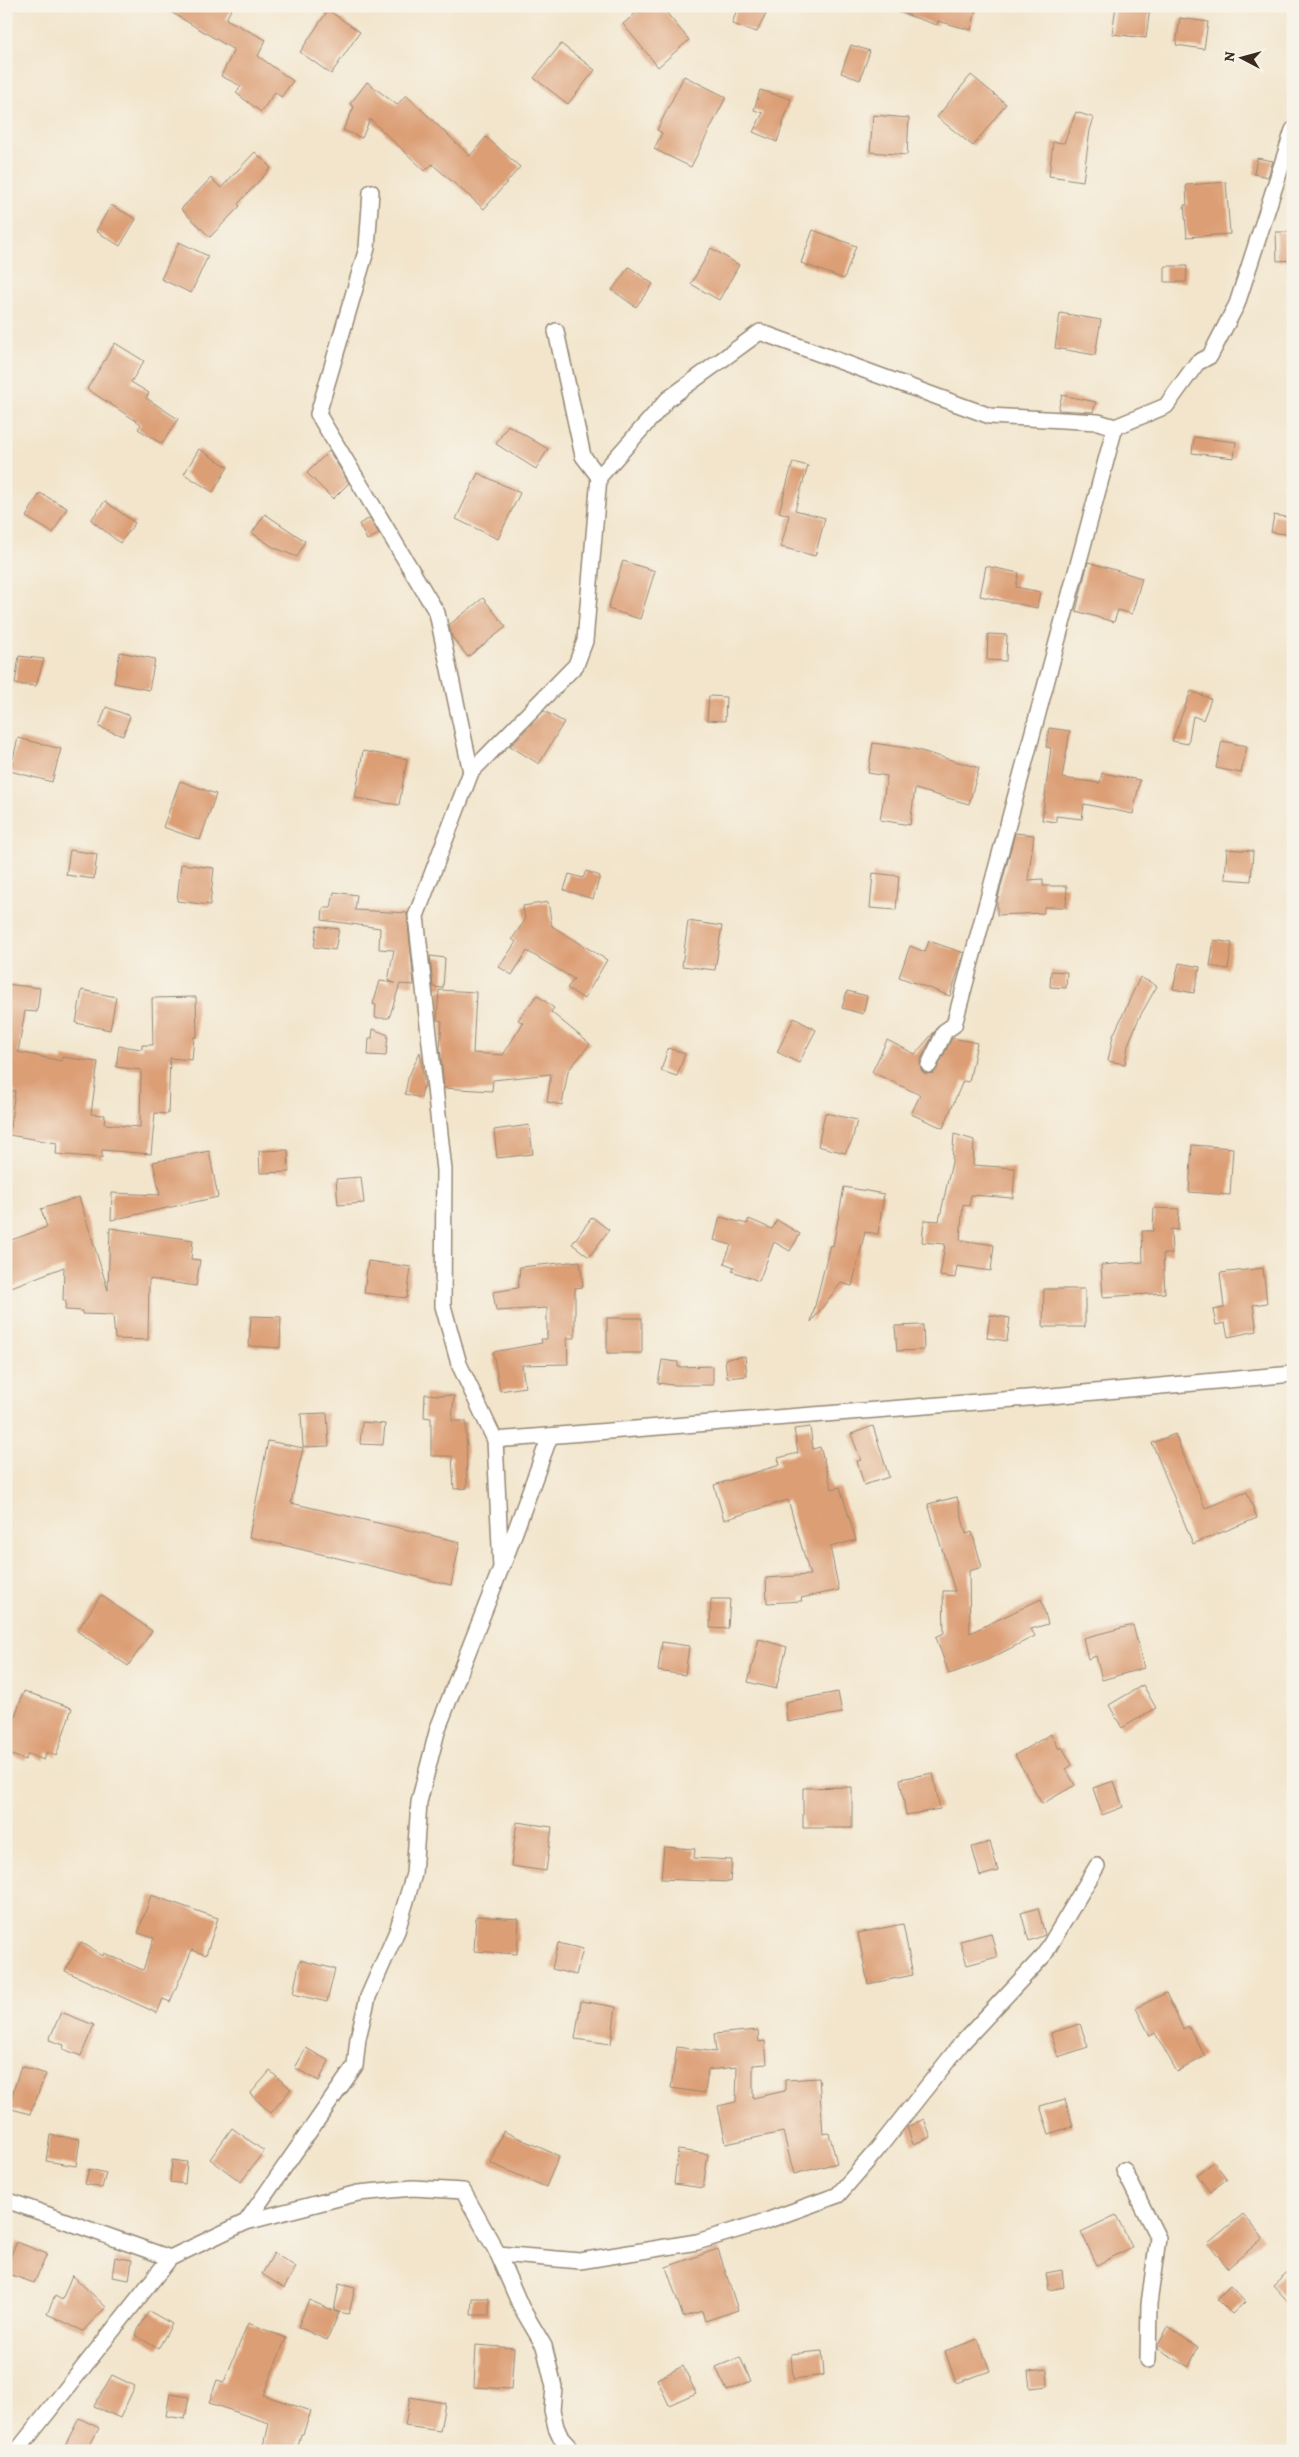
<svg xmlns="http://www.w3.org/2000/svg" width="1299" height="2457" font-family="Alegreya,serif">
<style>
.building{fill:#dc9e74}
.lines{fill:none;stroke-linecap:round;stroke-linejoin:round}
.minor-casing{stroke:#968875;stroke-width:18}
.minor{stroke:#fff;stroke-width:15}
</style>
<rect width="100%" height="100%" fill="#f7f3e8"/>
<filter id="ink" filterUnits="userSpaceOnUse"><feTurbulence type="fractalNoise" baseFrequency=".02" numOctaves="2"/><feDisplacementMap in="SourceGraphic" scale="10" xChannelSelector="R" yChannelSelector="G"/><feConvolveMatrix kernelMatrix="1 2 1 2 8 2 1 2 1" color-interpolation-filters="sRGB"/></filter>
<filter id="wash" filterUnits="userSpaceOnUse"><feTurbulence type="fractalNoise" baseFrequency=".0096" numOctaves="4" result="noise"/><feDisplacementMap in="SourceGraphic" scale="20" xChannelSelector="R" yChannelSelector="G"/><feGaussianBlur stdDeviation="1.12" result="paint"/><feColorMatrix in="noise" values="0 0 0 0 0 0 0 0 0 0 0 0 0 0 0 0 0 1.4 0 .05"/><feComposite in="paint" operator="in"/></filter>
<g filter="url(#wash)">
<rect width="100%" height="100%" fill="#f2e5cc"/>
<g id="blocks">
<g class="building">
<path d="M 161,6 L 233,6 L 226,19 L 266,40 L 258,56 L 293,81 L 281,97 L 275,92 L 261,112 L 236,93 L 241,86 L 221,76 L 234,50 Z"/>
<path d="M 644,6 L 661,6 L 689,40 L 658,67 L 623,24 Z"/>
<path d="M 738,6 L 770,6 L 757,32 L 732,24 Z"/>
<path d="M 890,6 L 977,6 L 971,30 L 938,21 L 937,25 L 890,9 Z"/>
<path d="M 1116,6 L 1150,8 L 1146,38 L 1112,34 Z"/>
<path d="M 328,10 L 360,32 L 331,74 L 300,52 Z"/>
<path d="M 1180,18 L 1208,22 L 1204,49 L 1176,45 Z"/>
<path d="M 561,44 L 595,70 L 568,104 L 534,78 Z"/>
<path d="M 851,45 L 870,51 L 860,80 L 841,73 Z"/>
<path d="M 971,75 L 1006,104 L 973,146 L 937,117 Z"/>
<path d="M 684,76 L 726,97 L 691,167 L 654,149 L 662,133 L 657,130 Z"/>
<path d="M 367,82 L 397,105 L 406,95 L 470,156 L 486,137 L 520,167 L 484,209 L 432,164 L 425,171 L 370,119 L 362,138 L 343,130 L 354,107 L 350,104 Z"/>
<path d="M 760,90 L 791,99 L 777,142 L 753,132 L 763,113 L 754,110 Z"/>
<path d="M 1076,112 L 1094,118 L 1090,130 L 1083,181 L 1049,176 L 1053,142 L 1064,143 Z"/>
<path d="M 873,115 L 909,118 L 907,155 L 870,152 Z"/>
<path d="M 255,152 L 271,168 L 238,204 L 240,206 L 210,237 L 181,209 L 211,178 L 221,188 Z"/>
<path d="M 1257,158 L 1273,161 L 1268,177 L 1254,174 Z"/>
<path d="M 1226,182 L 1230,234 L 1187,237 L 1184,205 L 1187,205 L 1186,185 Z"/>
<path d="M 111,205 L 136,219 L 120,246 L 96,231 Z"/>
<path d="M 813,230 L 856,246 L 844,279 L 801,263 Z"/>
<path d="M 1276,232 L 1293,232 L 1293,260 L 1277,261 Z"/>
<path d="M 179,242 L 208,256 L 191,293 L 161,279 Z"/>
<path d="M 711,248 L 739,265 L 719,300 L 691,284 Z"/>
<path d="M 1165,266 L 1187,266 L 1186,282 L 1165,282 Z"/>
<path d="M 629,267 L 653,284 L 636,307 L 612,290 Z"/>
<path d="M 1060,313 L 1101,320 L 1095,355 L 1055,348 Z"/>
<path d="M 115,343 L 144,361 L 131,382 L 149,393 L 146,398 L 178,419 L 162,444 L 138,429 L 141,424 L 87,389 Z"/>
<path d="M 1062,395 L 1096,402 L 1093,412 L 1058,410 Z"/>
<path d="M 508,425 L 548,449 L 536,469 L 496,444 Z"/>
<path d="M 1194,437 L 1236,442 L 1234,458 L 1192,453 Z"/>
<path d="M 199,449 L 228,467 L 213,492 L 184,474 Z"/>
<path d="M 329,451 L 349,483 L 333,499 L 307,473 Z"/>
<path d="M 793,462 L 808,466 L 795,510 L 825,518 L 815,556 L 781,547 L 789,515 L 779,512 Z"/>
<path d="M 478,473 L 520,493 L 498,539 L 456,519 Z"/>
<path d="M 40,493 L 67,508 L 53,533 L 26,517 Z"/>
<path d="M 105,501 L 135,523 L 120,543 L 91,520 Z"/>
<path d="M 265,514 L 305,541 L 297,557 L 273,547 L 252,533 Z"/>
<path d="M 1274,515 L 1293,518 L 1293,535 L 1271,532 Z"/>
<path d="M 370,518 L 379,534 L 367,540 L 359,524 Z"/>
<path d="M 623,561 L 655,571 L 640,619 L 608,609 Z"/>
<path d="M 1088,562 L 1142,578 L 1132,614 L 1118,610 L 1114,622 L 1076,611 Z"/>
<path d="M 986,566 L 1019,573 L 1016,587 L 1040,592 L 1037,608 L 980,596 Z"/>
<path d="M 483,598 L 506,627 L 468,657 L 452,637 L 449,625 Z"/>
<path d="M 988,634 L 1007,635 L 1006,661 L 987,660 Z"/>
<path d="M 120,652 L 155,659 L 149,690 L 114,683 Z"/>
<path d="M 19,656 L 44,659 L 36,686 L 15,684 Z"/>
<path d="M 1191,691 L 1211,699 L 1203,720 L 1193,716 L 1188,744 L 1172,741 Z"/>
<path d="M 709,696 L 726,697 L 725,721 L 707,720 Z"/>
<path d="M 106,707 L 130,716 L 123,736 L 99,727 Z"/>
<path d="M 544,711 L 564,722 L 539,764 L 510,746 Z"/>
<path d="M 1049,728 L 1070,731 L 1062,778 L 1100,783 L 1102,773 L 1140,780 L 1133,814 L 1084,804 L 1082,819 L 1056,816 L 1056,822 L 1042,820 L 1051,748 L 1046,747 Z"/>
<path d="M 18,738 L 61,749 L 52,782 L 10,771 Z"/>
<path d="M 1222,741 L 1247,746 L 1241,773 L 1216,768 Z"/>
<path d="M 873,743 L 914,749 L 979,768 L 969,804 L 915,789 L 910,825 L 880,820 L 887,776 L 868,773 Z"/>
<path d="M 363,751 L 407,759 L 399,805 L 355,798 Z"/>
<path d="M 180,781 L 216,794 L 200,840 L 163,827 Z"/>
<path d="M 1015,833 L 1034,835 L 1028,880 L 1043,879 L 1043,886 L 1067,886 L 1066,907 L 1044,907 L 1044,913 L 997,915 L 997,902 Z"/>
<path d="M 1227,849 L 1253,851 L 1251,881 L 1225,879 Z"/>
<path d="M 70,850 L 97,854 L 94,879 L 66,875 Z"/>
<path d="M 181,864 L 214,868 L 210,905 L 177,901 Z"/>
<path d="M 586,871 L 600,876 L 593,899 L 564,890 L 569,874 L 583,878 Z"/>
<path d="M 873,873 L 899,876 L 896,910 L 870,908 Z"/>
<path d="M 334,892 L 357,895 L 355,910 L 407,913 L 414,985 L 400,984 L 389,1018 L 375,1018 L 376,1005 L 373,1004 L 380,981 L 395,983 L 388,981 L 394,950 L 379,949 L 380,928 L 322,920 L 323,908 L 331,908 Z"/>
<path d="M 548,902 L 552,926 L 607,960 L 584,999 L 567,988 L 574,979 L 527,951 L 512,975 L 499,967 L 516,942 L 512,939 L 525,920 L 523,906 Z"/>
<path d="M 688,921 L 722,926 L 715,970 L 682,966 Z"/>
<path d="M 317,926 L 339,929 L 335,950 L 314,947 Z"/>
<path d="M 1214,940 L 1232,943 L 1228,969 L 1210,966 Z"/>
<path d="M 929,941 L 964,953 L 950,996 L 899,977 L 910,946 L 925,952 Z"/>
<path d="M 430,956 L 445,958 L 443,988 L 433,987 Z"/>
<path d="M 1179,963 L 1200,967 L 1194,993 L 1173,989 Z"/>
<path d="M 1051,971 L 1067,972 L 1066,988 L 1050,987 Z"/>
<path d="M 1140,977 L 1157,986 L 1139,1018 L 1128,1045 L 1125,1064 L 1108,1061 L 1113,1036 Z"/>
<path d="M 6,984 L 40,988 L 37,1012 L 25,1011 L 18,1052 L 62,1061 L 62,1057 L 98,1062 L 91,1114 L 105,1115 L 104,1124 L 140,1127 L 141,1070 L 116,1067 L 119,1046 L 142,1049 L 142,1045 L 153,1045 L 152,998 L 196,997 L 197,1037 L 194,1037 L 192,1060 L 170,1058 L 168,1114 L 155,1113 L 151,1154 L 102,1150 L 102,1158 L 56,1154 L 57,1143 L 9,1135 L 15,1091 L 6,1089 Z"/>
<path d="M 82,990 L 116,997 L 110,1030 L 76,1023 Z"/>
<path d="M 439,990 L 476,992 L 473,1053 L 503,1055 L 523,1023 L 518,1020 L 537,995 L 554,1008 L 551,1012 L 590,1044 L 568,1071 L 562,1105 L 547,1102 L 551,1074 L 493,1080 L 492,1091 L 444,1088 L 440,1048 L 442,1021 L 437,1020 Z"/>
<path d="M 847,991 L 867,996 L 863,1014 L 842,1008 Z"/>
<path d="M 794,1018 L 816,1030 L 799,1063 L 777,1052 Z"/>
<path d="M 373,1029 L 388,1035 L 386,1056 L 368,1055 L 369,1038 L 372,1038 Z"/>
<path d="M 935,1031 L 920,1061 L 921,1070 L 925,1074 L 934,1073 L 937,1069 L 952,1038 L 977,1043 L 969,1082 L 963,1081 L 943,1128 L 911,1114 L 920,1095 L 872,1072 L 887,1040 L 915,1054 Z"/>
<path d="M 668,1048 L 685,1054 L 677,1076 L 661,1071 Z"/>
<path d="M 420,1052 L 425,1087 L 423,1087 L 421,1098 L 405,1094 L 408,1078 Z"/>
<path d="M 825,1113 L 857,1120 L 852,1141 L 845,1153 L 818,1146 Z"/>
<path d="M 529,1125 L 533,1154 L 497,1158 L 494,1130 Z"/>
<path d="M 954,1134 L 974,1140 L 973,1165 L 1015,1168 L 1013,1198 L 971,1195 L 969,1206 L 963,1204 L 960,1240 L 994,1245 L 991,1271 L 957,1266 L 955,1278 L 940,1276 L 945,1244 L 922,1242 L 924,1220 L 939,1221 L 952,1162 Z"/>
<path d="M 1192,1145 L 1233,1148 L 1230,1195 L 1189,1192 Z"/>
<path d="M 288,1150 L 289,1172 L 260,1173 L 259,1151 Z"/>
<path d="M 209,1151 L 218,1197 L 111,1220 L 112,1193 L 160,1195 L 153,1162 Z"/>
<path d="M 361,1177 L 364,1203 L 338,1205 L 336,1179 Z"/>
<path d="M 844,1187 L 884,1194 L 878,1234 L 865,1232 L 852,1286 L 841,1283 L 811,1322 L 830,1245 L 833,1246 Z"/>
<path d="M 79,1197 L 108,1290 L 110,1228 L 193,1240 L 191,1259 L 200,1260 L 196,1286 L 149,1279 L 148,1340 L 115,1339 L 113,1315 L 82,1314 L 82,1311 L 65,1310 L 66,1300 L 63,1300 L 64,1267 L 6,1289 L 6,1242 L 47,1227 L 41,1209 Z"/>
<path d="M 1154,1208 L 1179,1209 L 1178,1230 L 1171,1229 L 1172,1254 L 1163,1254 L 1165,1293 L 1103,1297 L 1101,1265 L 1143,1262 L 1142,1231 L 1153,1231 Z"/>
<path d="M 592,1217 L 609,1230 L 589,1257 L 572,1244 Z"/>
<path d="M 720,1217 L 747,1224 L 749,1219 L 772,1229 L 777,1220 L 800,1234 L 790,1251 L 774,1242 L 759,1281 L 732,1271 L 734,1267 L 724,1263 L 731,1245 L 714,1240 Z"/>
<path d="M 368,1261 L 411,1267 L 407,1298 L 364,1293 Z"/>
<path d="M 580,1261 L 583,1287 L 575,1288 L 575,1338 L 567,1338 L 568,1364 L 522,1365 L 525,1387 L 500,1391 L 493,1352 L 542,1343 L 541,1339 L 547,1339 L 547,1308 L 496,1311 L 493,1292 L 518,1288 L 520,1267 Z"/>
<path d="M 1263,1268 L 1267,1303 L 1253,1305 L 1257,1331 L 1228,1337 L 1225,1323 L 1216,1325 L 1213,1310 L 1224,1308 L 1220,1273 Z"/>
<path d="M 1044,1289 L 1085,1289 L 1085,1327 L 1043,1327 Z"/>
<path d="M 990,1315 L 1010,1318 L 1007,1341 L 987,1338 Z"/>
<path d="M 251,1316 L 281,1317 L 280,1348 L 249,1346 Z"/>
<rect x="607" y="1318" width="35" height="35"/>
<path d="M 923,1325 L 924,1350 L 897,1351 L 895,1326 Z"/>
<path d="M 745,1356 L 747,1376 L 727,1378 L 725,1359 Z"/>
<path d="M 662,1360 L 678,1362 L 678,1367 L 713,1366 L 713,1385 L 673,1385 L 658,1383 Z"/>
<path d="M 425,1394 L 454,1396 L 452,1421 L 466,1421 L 467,1488 L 454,1489 L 452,1456 L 431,1456 L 431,1418 L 424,1417 Z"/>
<path d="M 327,1413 L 329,1446 L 303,1447 L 301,1414 Z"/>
<path d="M 362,1422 L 385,1424 L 383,1445 L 360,1444 Z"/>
<path d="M 873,1426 L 889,1477 L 864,1485 L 857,1461 L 861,1460 L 851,1434 Z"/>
<path d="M 810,1427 L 813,1449 L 820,1447 L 832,1489 L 840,1487 L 856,1540 L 830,1547 L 839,1590 L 801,1598 L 802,1601 L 767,1603 L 766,1578 L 810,1575 L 788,1500 L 724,1520 L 714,1485 L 780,1465 L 778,1458 L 798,1453 L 794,1429 Z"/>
<path d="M 1175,1434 L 1205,1508 L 1247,1492 L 1257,1518 L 1193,1544 L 1152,1443 Z"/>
<path d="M 268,1441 L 303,1448 L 291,1503 L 460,1542 L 451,1585 L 249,1537 Z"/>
<path d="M 957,1497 L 966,1534 L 972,1532 L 982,1567 L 969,1571 L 970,1633 L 1041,1599 L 1048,1624 L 1031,1629 L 1035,1636 L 983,1662 L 949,1674 L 936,1637 L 944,1633 L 943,1591 L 955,1591 L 928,1504 Z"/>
<path d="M 101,1595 L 152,1631 L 128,1666 L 77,1631 Z"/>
<path d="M 711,1599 L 730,1599 L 728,1629 L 710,1628 Z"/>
<path d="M 1133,1625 L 1144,1668 L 1102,1680 L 1096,1656 L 1088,1659 L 1083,1638 Z"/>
<path d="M 759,1639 L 787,1647 L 776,1689 L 748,1682 Z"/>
<path d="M 662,1642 L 689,1646 L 685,1675 L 658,1671 Z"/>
<path d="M 1143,1685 L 1156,1708 L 1122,1728 L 1109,1705 Z"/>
<path d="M 24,1691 L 72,1708 L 56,1756 L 47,1752 L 44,1760 L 28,1754 L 25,1760 L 6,1753 L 6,1742 Z"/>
<path d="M 838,1692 L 842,1713 L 787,1722 L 785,1702 Z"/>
<path d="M 1051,1734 L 1059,1749 L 1062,1747 L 1072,1765 L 1066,1769 L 1075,1785 L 1042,1804 L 1015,1755 Z"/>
<path d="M 933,1773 L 940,1809 L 906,1815 L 900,1779 Z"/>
<path d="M 1114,1781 L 1123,1807 L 1102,1815 L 1093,1788 Z"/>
<path d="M 852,1787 L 852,1828 L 803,1828 L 803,1788 Z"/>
<path d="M 517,1822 L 552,1827 L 546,1871 L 511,1866 Z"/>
<path d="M 990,1842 L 998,1871 L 980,1876 L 972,1847 Z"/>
<path d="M 664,1847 L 695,1849 L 694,1858 L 732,1860 L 730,1882 L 661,1879 Z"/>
<path d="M 151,1895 L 218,1918 L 206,1955 L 192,1950 L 170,2002 L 163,1999 L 157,2013 L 65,1971 L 81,1942 L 103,1956 L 104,1953 L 143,1970 L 154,1938 L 138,1933 Z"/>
<path d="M 1038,1908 L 1045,1935 L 1029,1941 L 1021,1913 Z"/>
<path d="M 476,1916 L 519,1919 L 517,1954 L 474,1951 Z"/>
<path d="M 903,1924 L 913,1975 L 868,1984 L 858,1933 Z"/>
<path d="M 991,1933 L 997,1957 L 967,1965 L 960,1941 Z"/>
<path d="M 558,1943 L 583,1949 L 576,1975 L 552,1969 Z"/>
<path d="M 300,1960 L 335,1969 L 327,2002 L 293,1994 Z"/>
<path d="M 1166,1993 L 1183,2029 L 1188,2026 L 1205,2056 L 1177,2072 L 1155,2033 L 1150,2036 L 1136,2008 Z"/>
<path d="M 581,2001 L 616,2007 L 611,2044 L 575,2039 Z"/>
<path d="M 61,2012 L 94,2025 L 81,2056 L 63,2049 L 64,2045 L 49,2040 Z"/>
<path d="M 1080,2024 L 1088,2047 L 1058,2057 L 1051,2033 Z"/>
<path d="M 758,2030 L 759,2042 L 765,2041 L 767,2064 L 753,2065 L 753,2098 L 785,2091 L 785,2080 L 819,2078 L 823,2134 L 829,2133 L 837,2163 L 794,2174 L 783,2132 L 726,2144 L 718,2106 L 736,2102 L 737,2067 L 708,2070 L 705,2093 L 671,2088 L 677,2047 L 716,2052 L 714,2034 Z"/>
<path d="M 306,2048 L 329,2061 L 319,2081 L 295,2068 Z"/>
<path d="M 21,2066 L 46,2074 L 30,2114 L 8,2108 Z"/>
<path d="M 270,2071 L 291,2089 L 271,2113 L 250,2094 Z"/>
<path d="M 1065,2099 L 1073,2126 L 1049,2134 L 1040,2106 Z"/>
<path d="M 924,2119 L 931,2137 L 913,2144 L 907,2127 Z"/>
<path d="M 232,2128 L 264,2151 L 241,2182 L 210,2159 Z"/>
<path d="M 503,2131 L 559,2156 L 546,2187 L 490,2163 Z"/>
<path d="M 50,2135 L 80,2139 L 76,2166 L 46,2161 Z"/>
<path d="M 678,2150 L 708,2154 L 703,2188 L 674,2184 Z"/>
<path d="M 172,2160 L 187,2162 L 185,2184 L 170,2182 Z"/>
<path d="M 1214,2162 L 1227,2179 L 1210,2192 L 1197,2175 Z"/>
<path d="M 89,2169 L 106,2173 L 102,2188 L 85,2184 Z"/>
<path d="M 1243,2214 L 1263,2238 L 1228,2268 L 1208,2243 Z"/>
<path d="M 1116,2215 L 1132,2247 L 1097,2265 L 1081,2232 Z"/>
<path d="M 17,2242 L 47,2254 L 34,2283 L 6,2273 L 6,2266 Z"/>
<path d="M 718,2249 L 738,2310 L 705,2321 L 702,2311 L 683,2317 L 666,2267 Z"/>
<path d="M 274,2253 L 296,2267 L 284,2288 L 262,2274 Z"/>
<path d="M 115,2257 L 132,2260 L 129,2280 L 112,2277 Z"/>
<path d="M 1293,2267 L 1293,2307 L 1273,2285 Z"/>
<path d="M 1062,2270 L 1064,2287 L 1049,2290 L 1046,2273 Z"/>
<path d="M 72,2275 L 106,2307 L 83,2331 L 47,2314 L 55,2296 L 62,2300 Z"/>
<path d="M 339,2284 L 355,2288 L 349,2314 L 334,2311 Z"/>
<path d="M 1230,2286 L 1245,2302 L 1232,2314 L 1217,2299 Z"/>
<path d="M 472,2298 L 489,2298 L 489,2315 L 471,2315 Z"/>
<path d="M 309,2300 L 339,2313 L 327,2340 L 298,2327 Z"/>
<path d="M 149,2311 L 172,2324 L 158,2349 L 135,2335 Z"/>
<path d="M 248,2323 L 286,2338 L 263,2395 L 311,2411 L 303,2434 L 301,2434 L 297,2451 L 263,2451 L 269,2423 L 209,2403 L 217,2380 L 224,2382 Z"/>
<path d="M 1168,2327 L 1198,2347 L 1189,2367 L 1158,2349 L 1158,2344 Z"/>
<path d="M 978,2339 L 990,2371 L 956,2383 L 945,2351 Z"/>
<path d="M 476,2345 L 514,2348 L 511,2389 L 474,2387 Z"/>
<path d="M 822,2351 L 824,2375 L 793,2379 L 791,2354 Z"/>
<path d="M 740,2357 L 751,2381 L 727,2391 L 716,2367 Z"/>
<path d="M 683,2366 L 696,2393 L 669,2405 L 657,2379 Z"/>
<path d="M 1047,2369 L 1048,2386 L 1030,2388 L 1028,2371 Z"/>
<path d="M 112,2375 L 135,2386 L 120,2418 L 94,2406 Z"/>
<path d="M 170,2394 L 189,2397 L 185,2419 L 166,2416 Z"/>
<path d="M 410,2397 L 445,2403 L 440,2431 L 405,2426 Z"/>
<path d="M 79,2418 L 99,2428 L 87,2451 L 62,2451 Z"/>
</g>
</g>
</g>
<g filter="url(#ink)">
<use href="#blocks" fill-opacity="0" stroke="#968875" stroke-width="1"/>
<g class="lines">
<g class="minor-casing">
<g id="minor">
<path d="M 371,192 L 367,248 L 318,414 L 437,613 L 471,772"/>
<path d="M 556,331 L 583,456 L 599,477"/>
<path d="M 929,1065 L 945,1031 L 954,1025 L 1115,427"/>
<path d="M 495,1440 L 1040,1397 L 1293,1374"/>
<path d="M 504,1562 L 550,1436"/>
<path d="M 1124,2170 L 1158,2238 L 1149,2304 L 1148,2360"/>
<path d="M 6,2200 L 170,2258 L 246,2222 L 358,2193 L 413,2188 L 463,2191 L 498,2254 L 521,2307 L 544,2346 L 554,2387 L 552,2410 L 556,2427 L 561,2438 L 573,2451"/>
<path d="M 246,2222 L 355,2066 L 358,2038 L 368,1997 L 397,1931 L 414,1874 L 419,1802 L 438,1728 L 501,1568 L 495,1440 L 459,1364 L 443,1306 L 444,1170 L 416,916 L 471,772 L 576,665 L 585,641 L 599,477 L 668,399 L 760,332 L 990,416 L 1098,422 L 1115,427 L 1166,406 L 1197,363 L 1210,356 L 1237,304 L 1293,130"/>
<path d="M 498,2254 L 580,2261 L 697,2242 L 766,2221 L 838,2195 L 876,2151 L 961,2044 L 1044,1955 L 1097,1866"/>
<path d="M 17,2451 L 170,2258"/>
</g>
</g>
<use href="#minor" class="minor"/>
</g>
</g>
<rect width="1299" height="2457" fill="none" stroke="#f7f3e8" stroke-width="25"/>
<g transform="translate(1242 58) rotate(276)" stroke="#f7f3e8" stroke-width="4" paint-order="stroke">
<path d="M0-4L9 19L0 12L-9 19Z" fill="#3b2a1e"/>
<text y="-8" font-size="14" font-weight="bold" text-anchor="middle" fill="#3b2a1e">N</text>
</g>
</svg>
